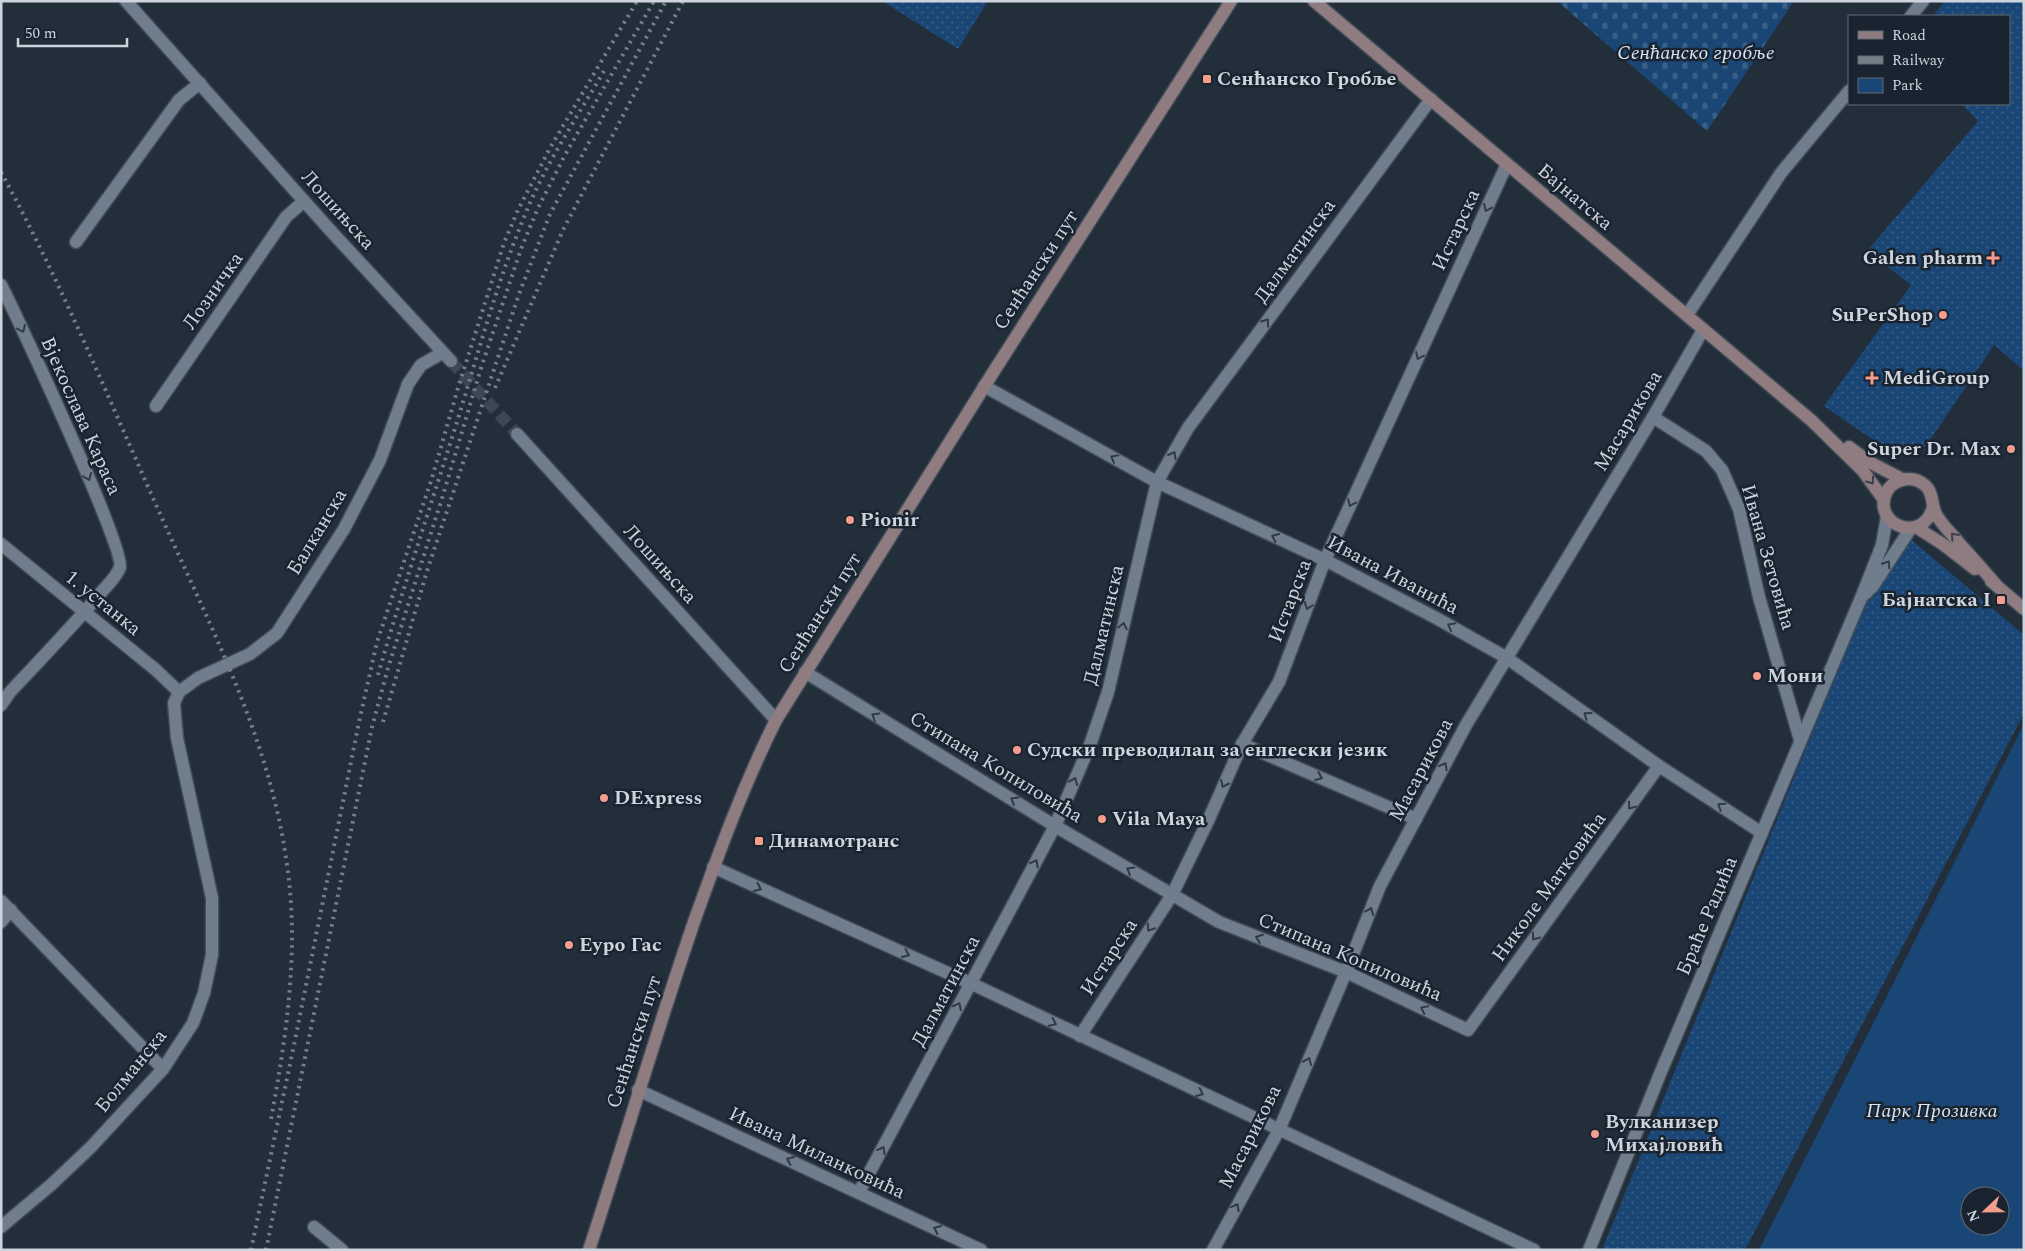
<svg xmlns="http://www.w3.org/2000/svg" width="2025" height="1251" font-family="Spectral,serif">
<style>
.grass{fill:url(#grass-dots)}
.cemetery{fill:url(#cemetery-stones)}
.green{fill:#1a4675;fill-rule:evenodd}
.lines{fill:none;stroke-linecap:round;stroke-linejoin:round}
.tertiary-tunnel{stroke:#3c4753;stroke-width:12;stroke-dasharray:12 6;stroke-linecap:butt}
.minor-casing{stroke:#414b56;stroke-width:15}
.tertiary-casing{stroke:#414b56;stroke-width:15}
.secondary-casing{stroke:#414b56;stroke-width:15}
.minor{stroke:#707d8c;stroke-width:12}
.tertiary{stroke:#707d8c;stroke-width:12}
.secondary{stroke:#8e7c81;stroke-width:12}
.rail{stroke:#757e89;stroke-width:4;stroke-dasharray:2.5 5;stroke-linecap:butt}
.oneway{stroke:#2f3a47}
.oneway2{stroke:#3c3e48}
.poi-dot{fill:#f49d8d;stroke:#192430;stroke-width:2}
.labels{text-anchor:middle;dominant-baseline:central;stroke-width:5;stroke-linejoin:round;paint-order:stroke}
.park-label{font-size:20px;font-style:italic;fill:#d6e3f4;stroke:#192430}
.poi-label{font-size:20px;font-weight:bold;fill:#cdd4dd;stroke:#192430;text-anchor:start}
.street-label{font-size:20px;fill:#cdd4dd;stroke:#192430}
</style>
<defs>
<pattern id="grass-dots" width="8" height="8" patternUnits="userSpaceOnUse" patternTransform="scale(1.25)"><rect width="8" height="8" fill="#1a4675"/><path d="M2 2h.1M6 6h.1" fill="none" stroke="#3a6088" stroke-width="1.8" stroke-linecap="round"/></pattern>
<pattern id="cemetery-stones" width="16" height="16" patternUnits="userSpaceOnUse" patternTransform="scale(1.25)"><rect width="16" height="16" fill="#1a4675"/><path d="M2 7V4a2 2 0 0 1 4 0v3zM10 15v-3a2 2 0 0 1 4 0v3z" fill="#3a6088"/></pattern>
</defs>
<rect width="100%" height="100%" fill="#232e3b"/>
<g class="grass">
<path d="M 882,1 L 988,1 L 958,49 Z"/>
<path d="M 1945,1 L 2024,1 L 2024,371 L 1994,345 L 1926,446 L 1898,457 L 1824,406 L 1911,285 L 1867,251 L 1978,121 L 1962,104 L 2009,104 L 2009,16 L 1933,16 Z"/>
<path d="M 1909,538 L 2024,635 L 2024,713 L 1745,1250 L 1602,1250 L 1863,608 Z"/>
</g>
<path class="cemetery" d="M 1557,1 L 1794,1 L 1707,131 Z"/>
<path class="green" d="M 2024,724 L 2024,1250 L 1759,1250 ZM 1970,1196 L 2000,1196 L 2000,1226 L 1970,1226 Z"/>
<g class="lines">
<path class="tertiary-tunnel" d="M 451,361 L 517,434"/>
<g class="minor-casing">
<g id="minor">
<path d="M 1911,16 L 1923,1"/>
<path d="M 76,242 L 179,100 L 200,83"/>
<path d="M 1,285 C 17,316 126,550 120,567 C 117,577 106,586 100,594 C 71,628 40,660 10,692 L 1,705"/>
<path d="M 1687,315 L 1781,173 L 1849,91"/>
<path d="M 984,386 L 1157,482 L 1325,560 L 1438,619 L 1507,658 L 1659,766 L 1762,833"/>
<path d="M 156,406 L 286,217 L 304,201"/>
<path d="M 1653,417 L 1706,451 L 1722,470 L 1739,509 L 1759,597 L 1800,740"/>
<path d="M 1,544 L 156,670 L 179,692"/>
<path d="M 805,672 L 1055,826 L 1219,922 L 1346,972 L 1468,1030 L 1659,766"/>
<path d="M 1242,744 L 1416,819"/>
<path d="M 713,867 L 970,983 L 1534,1250"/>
<path d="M 1,901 L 163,1069"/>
<path d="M 1,922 L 11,910"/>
<path d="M 1080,1036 L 1172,895 L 1208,821 L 1242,744 L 1279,682 L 1325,560 L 1507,164"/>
<path d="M 638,1090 L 981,1250"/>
<path d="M 859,1192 L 1055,826 L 1090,745 L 1108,692 L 1157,482 L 1188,428 L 1431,99"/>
<path d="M 314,1227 L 342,1250"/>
<path d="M 1213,1250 L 1279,1130 L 1346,972 L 1380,886 L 1466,725 L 1653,417 L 1703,330"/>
</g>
</g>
<g class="tertiary-casing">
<g id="tertiary">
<path d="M 126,1 L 329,229 L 451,361"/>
<path d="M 517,434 L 776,720"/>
<path d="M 1865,594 L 1873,586 L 1911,528"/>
<path d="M 1,1227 L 52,1184 L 91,1147 L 163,1069 L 193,1023 L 204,993 L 212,955 L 212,898 L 177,738 L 174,703 L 179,692 L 198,678 L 250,654 L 277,633 L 344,529 L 380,460 L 408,384 L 421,365 L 442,353"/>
<path d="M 1589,1250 L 1660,1074 L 1861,598 L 1882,545 L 1887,516"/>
</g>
</g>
<g class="secondary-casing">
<g id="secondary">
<path d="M 1314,1 L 1812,421 L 1863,471 L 1884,500"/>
<path d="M 1849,447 L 1871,463 L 1902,479"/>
<path d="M 1933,507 C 1923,545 1872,525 1886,493 C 1892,480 1910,475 1922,483 C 1935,491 1930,505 1937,516 C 1943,526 1952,534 1959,543 C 1972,557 1985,572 1997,586"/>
<path d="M 1916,527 L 1944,545 L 1975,569"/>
<path d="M 1991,581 L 2024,609"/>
<path d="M 589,1250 C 625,1140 657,1029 695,919 C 719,852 744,784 776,720 L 994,371 L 1231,1"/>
</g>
</g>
<use href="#minor" class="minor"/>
<use href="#tertiary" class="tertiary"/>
<use href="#secondary" class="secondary"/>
<g class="rail">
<path d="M 1,172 C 60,280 107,395 157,507 C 207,620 268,734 286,858 C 300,945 287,1033 271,1119"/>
<path d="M 495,388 L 563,230 L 683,1"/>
<path d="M 378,675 C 402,591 430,508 456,425 C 479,351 499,274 530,203 C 550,157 579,114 604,71"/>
<path d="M 383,722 L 427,571 L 453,493 L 519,294 L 550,214 L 666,1"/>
<path d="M 251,1250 L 294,1045 L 359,722 L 377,642 L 432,478 L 458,388 L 504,243 L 518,210 L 550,148 L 637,1"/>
<path d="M 266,1250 L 372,727 L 388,668 L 444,492 L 481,368 L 521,249 L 538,208 L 565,155 L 654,1"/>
</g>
</g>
<defs><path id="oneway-chevron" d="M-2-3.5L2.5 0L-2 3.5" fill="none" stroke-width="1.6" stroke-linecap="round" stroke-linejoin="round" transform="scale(1.25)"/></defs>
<g class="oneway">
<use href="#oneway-chevron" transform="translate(1487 208) rotate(115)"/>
<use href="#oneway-chevron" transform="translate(1266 322) rotate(-54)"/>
<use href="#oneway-chevron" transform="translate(22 329) rotate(65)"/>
<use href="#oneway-chevron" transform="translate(1419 356) rotate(115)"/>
<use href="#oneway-chevron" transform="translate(1173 455) rotate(-60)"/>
<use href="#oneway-chevron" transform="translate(1114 458) rotate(-151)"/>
<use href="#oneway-chevron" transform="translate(88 477) rotate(67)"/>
<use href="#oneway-chevron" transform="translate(1351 503) rotate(115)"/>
<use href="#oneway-chevron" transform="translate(1275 537) rotate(-155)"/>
<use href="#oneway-chevron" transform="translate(1887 564) rotate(-58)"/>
<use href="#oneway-chevron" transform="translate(1308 606) rotate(111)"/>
<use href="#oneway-chevron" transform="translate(1123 626) rotate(-77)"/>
<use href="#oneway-chevron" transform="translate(1451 626) rotate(-151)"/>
<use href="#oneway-chevron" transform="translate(1587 715) rotate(-144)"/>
<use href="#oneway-chevron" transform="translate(875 716) rotate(-149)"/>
<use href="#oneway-chevron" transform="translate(1444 766) rotate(-62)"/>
<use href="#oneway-chevron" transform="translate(1319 777) rotate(23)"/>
<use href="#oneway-chevron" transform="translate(1074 781) rotate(-67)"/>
<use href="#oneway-chevron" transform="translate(1224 784) rotate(114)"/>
<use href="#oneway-chevron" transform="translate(1014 800) rotate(-149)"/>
<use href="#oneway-chevron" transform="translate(1631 806) rotate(126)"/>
<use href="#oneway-chevron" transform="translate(1721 806) rotate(-147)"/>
<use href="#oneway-chevron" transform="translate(1035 863) rotate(-62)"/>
<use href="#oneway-chevron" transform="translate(1130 870) rotate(-149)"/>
<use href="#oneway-chevron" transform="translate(758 888) rotate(24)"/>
<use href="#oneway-chevron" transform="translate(1370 911) rotate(-68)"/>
<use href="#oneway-chevron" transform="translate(1150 928) rotate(123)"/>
<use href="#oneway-chevron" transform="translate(1535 937) rotate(126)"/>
<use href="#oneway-chevron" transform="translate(1259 938) rotate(-159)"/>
<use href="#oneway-chevron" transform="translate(906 954) rotate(24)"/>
<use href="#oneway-chevron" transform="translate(958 1006) rotate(-63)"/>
<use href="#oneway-chevron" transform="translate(1424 1009) rotate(-154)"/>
<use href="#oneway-chevron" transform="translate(1053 1023) rotate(26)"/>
<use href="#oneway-chevron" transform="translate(1308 1061) rotate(-67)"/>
<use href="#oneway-chevron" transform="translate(1200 1093) rotate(25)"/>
<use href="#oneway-chevron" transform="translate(882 1150) rotate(-61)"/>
<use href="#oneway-chevron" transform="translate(790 1160) rotate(-155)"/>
<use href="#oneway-chevron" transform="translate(1236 1207) rotate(-61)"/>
<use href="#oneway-chevron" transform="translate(937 1229) rotate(-155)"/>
</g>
<g class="oneway2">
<use href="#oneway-chevron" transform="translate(1871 481) rotate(54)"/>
<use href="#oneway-chevron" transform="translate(1954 536) rotate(-132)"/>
</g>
<g class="poi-dot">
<rect x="1202" y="74" width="10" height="10" rx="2.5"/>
<path d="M1990.5 250.5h5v5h5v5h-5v5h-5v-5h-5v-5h5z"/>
<circle cx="1943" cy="315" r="5"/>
<path d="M1869.5 370.5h5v5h5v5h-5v5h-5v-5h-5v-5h5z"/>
<circle cx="2011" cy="449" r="5"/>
<circle cx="850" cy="520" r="5"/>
<rect x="1996" y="595" width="10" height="10" rx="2.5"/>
<circle cx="1757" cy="676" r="5"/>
<circle cx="1017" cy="750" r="5"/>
<circle cx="604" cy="798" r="5"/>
<circle cx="1102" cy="819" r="5"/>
<rect x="754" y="836" width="10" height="10" rx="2.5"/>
<circle cx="569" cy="945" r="5"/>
<circle cx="1595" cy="1134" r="5"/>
</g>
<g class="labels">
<g class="park-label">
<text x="1696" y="53">Сенћанско гробље</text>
<text x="1932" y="1111">Парк Прозивка</text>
</g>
<g class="poi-label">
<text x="1217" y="79">Сенћанско Гробље</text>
<text x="1983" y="258" text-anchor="end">Galen pharm</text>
<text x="1933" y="315" text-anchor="end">SuPerShop</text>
<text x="1883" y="378">MediGroup</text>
<text x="2001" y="449" text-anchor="end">Super Dr. Max</text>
<text x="860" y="520">Pionir</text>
<text x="1991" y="600" text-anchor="end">Бајнатска I</text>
<text x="1767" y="676">Мони</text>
<text x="1027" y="750">Судски преводилац за енглески језик</text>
<text x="614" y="798">DExpress</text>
<text x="1112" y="819">Vila Maya</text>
<text x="769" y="841">Динамотранс</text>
<text x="579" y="945">Еуро Гас</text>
<text x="1605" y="1122">Вулканизер<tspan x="1605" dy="23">Михајловић</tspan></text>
</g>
<g class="street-label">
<text transform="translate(1575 197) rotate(40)">Бајнатска</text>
<text transform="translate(338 210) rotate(48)">Лошињска</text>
<text transform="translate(1456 230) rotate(-65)">Истарска</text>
<text transform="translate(1295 251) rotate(-54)">Далматинска</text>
<text transform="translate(1036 270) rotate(-57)">Сенћански пут</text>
<text transform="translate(213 291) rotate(-55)">Лозничка</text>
<text transform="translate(81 416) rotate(66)">Вјекослава Караса</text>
<text transform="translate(1628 421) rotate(-59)">Масарикова</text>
<text transform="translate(317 532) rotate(-59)">Балканска</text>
<text transform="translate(1768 557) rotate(74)">Ивана Зетовића</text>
<text transform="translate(660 564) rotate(48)">Лошињска</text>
<text transform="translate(1393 575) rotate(28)">Ивана Иванића</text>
<text transform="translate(1290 601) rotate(-69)">Истарска</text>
<text transform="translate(103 603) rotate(39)">1. устанка</text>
<text transform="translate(820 613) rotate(-58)">Сенћански пут</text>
<text transform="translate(1104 625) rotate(-77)">Далматинска</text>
<text transform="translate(996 767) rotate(31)">Стипана Копиловића</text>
<text transform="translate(1421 770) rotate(-62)">Масарикова</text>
<text transform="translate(1549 887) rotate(-54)">Николе Матковића</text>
<text transform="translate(1707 916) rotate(-67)">Браће Радића</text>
<text transform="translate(1109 957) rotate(-57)">Истарска</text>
<text transform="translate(1350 957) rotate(23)">Стипана Копиловића</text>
<text transform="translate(946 991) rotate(-62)">Далматинска</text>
<text transform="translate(634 1042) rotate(-72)">Сенћански пут</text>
<text transform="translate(131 1071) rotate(-51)">Болманска</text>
<text transform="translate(1250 1137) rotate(-63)">Масарикова</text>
<text transform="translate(817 1153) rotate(25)">Ивана Миланковића</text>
</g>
</g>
<rect width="2025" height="1251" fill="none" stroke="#cdd4dd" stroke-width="5"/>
<rect x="1848" y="15" width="162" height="90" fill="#192430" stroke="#616a75"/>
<rect x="1858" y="31" width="25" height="8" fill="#8e7c81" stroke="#616a75"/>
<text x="1892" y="40" font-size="15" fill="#cdd4dd">Road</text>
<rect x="1858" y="56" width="25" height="8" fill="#757e89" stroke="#616a75"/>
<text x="1892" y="65" font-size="15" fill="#cdd4dd">Railway</text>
<rect x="1858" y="78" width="25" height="15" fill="#1a4675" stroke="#616a75"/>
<text x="1892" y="90" font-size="15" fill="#cdd4dd">Park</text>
<g transform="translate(1985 1211) rotate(248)"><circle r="24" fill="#192430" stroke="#616a75"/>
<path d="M0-4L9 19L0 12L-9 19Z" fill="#f49d8d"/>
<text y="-8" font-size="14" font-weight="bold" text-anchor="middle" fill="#cdd4dd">N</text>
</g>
<path d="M18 38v8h109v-8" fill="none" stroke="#cdd4dd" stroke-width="2.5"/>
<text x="25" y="38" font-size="15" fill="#cdd4dd" stroke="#192430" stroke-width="4" paint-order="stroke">50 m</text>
</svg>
